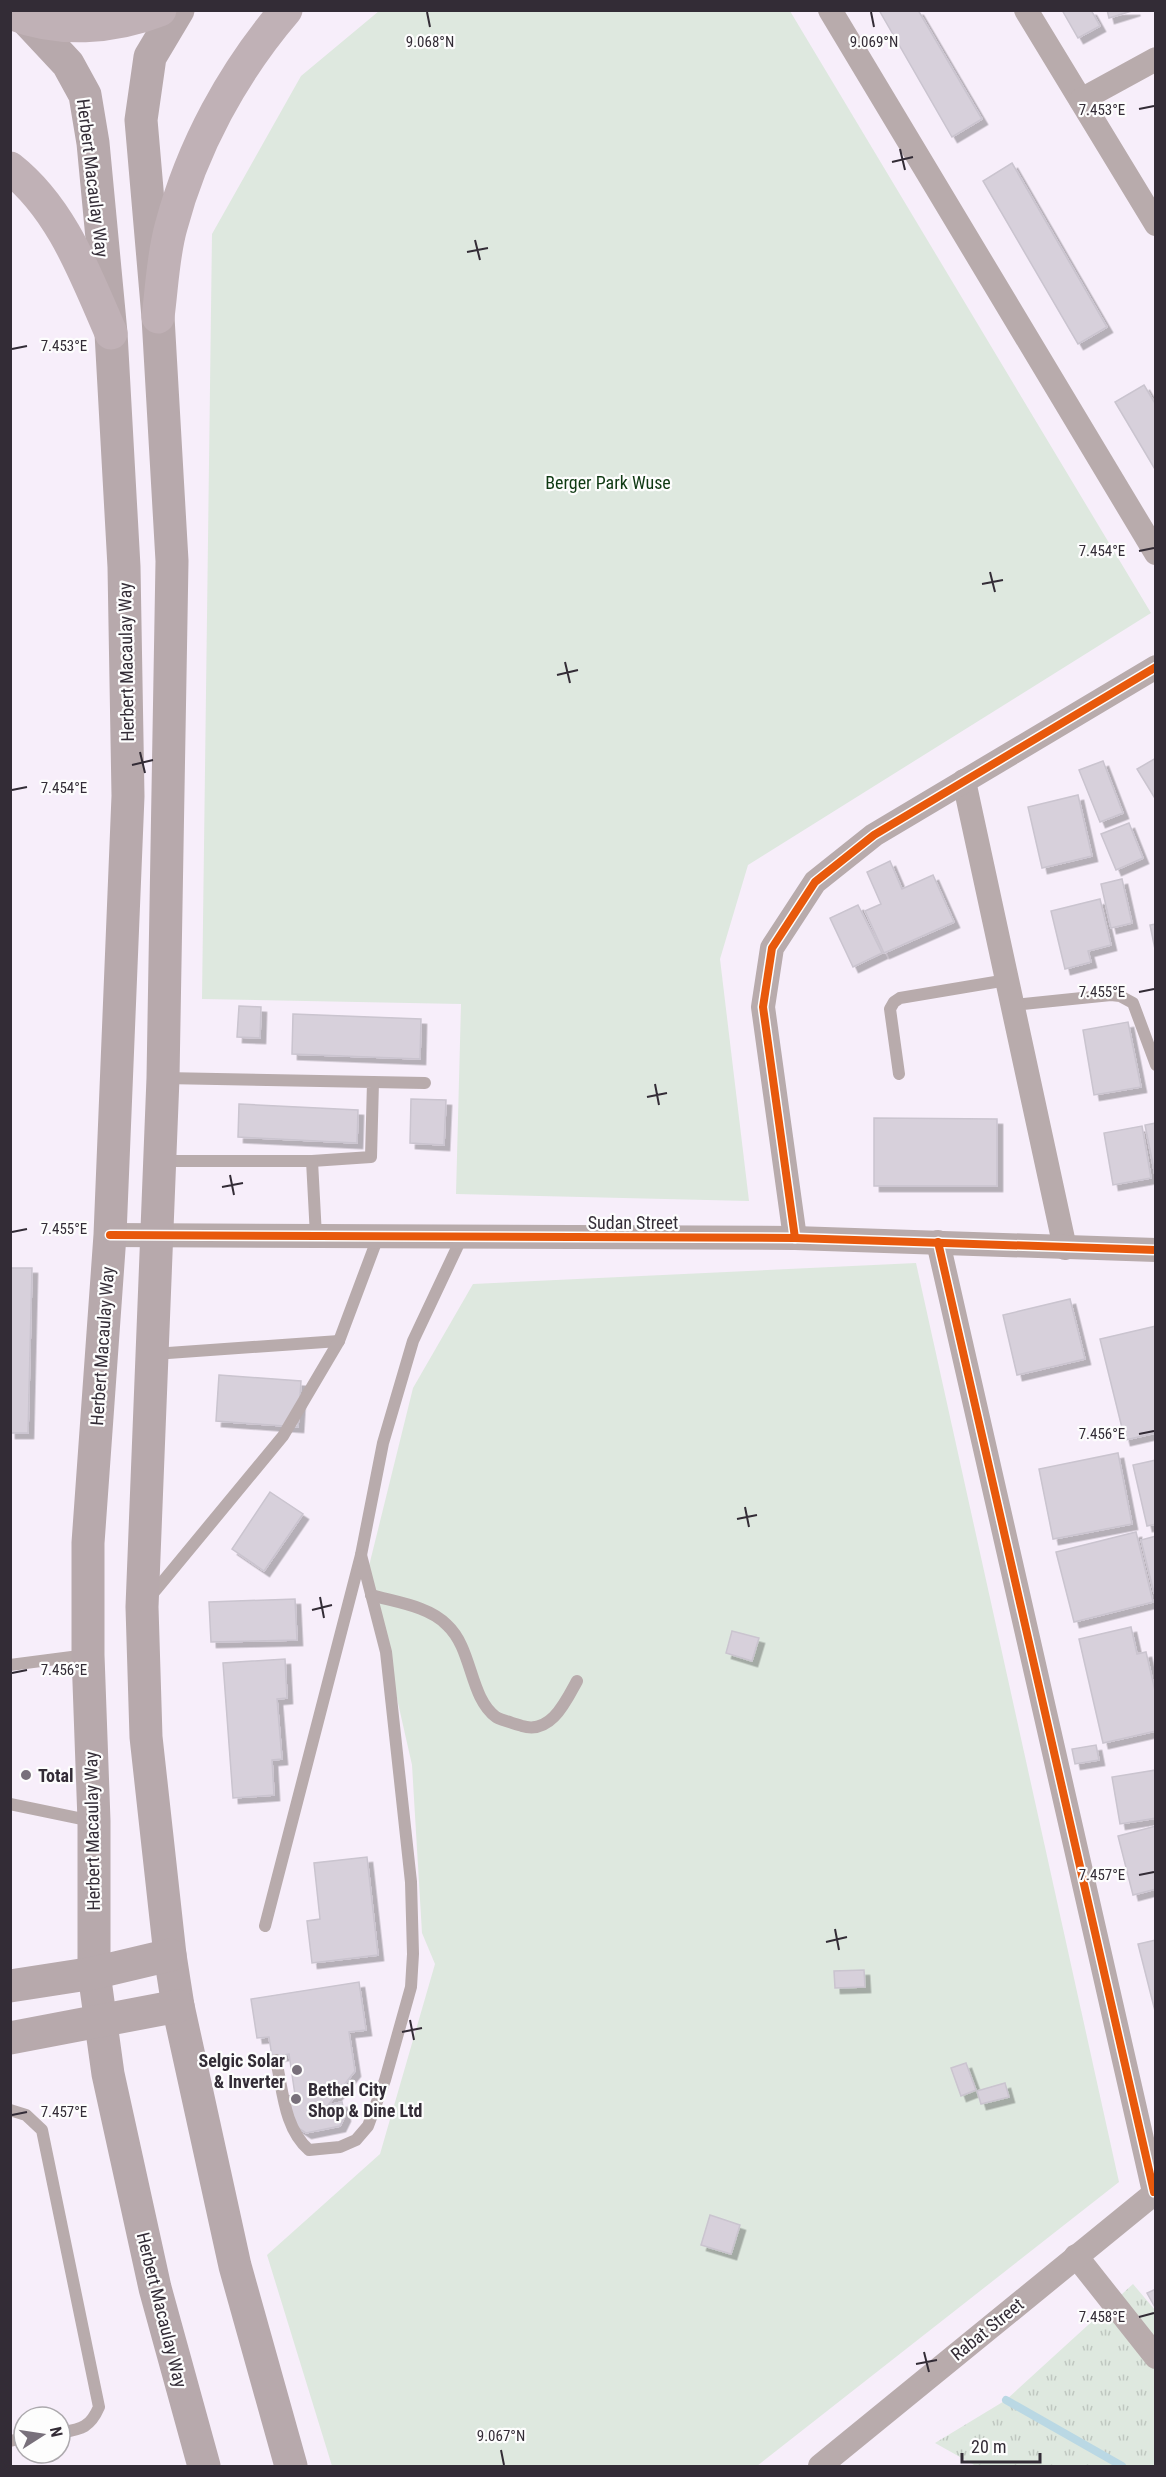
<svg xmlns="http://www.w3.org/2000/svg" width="1166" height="2477" font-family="'Roboto Condensed',sans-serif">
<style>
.grass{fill:url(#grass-tufts)}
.park{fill:#dee8df}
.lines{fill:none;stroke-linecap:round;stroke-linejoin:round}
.stream{stroke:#bad8e4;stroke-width:8}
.building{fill:#d7d0db;stroke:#cac4cf;stroke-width:1.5;filter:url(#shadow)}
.lane{stroke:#b8abac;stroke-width:12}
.street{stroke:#b8abac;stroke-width:24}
.secondary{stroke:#b7a9ac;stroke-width:33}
.highway{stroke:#c0b1b6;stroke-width:33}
.cycleway-casing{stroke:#fdfdfd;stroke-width:11}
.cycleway{stroke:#e8590c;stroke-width:8}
.ticks{fill:none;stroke:#332c36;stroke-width:2}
.poi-dot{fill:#78707b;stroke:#fdfdfd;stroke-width:2}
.labels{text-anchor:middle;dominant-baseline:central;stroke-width:4.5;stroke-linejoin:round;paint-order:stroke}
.street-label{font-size:18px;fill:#332c36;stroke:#fdfdfd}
.park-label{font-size:18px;fill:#0e3912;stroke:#fdfdfd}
.poi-label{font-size:18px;font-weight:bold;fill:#332c36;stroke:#fdfdfd;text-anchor:start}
.ticks-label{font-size:15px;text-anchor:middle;fill:#332c36;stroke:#fdfdfd;stroke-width:4.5;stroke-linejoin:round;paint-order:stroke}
</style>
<defs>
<pattern id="grass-tufts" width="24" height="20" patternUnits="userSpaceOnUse" patternTransform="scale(1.5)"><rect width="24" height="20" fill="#dee8df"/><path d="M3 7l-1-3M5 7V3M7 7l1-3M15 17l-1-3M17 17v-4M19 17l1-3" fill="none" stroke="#bfc7c0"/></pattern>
<filter id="shadow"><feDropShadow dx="5.5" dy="5.5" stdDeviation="0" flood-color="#0004"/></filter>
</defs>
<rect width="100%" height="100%" fill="#f7eefa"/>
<path class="grass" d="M 1133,2284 L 1155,2310 L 1155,2466 L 976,2466 L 935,2443 L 1006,2400 Z"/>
<g class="park">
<path d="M 379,11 L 790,11 L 1151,613 L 748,865 L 720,959 L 749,1201 L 456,1194 L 461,1004 L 202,999 L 212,234 L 301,76 Z"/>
<path d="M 916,1263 L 1119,2182 L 757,2466 L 332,2466 L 267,2255 L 380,2154 L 435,1964 L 422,1933 L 412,1765 L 368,1570 L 413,1388 L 473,1284 Z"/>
</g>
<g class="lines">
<path class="stream" d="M 1006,2400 L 1122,2466"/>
</g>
<g class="building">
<path d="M 879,10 L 918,10 L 982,119 L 952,137 Z"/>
<path d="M 1062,10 L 1091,10 L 1100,26 L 1078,38 Z"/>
<path d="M 1107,10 L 1135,10 L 1109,18 Z"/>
<path d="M 1012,163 L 1107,327 L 1078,344 L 983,181 Z"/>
<path d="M 1144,385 L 1156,405 L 1156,471 L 1115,402 Z"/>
<path d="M 1156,758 L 1156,800 L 1137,769 Z"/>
<path d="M 1103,761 L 1123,813 L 1100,822 L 1079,770 Z"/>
<path d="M 1078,795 L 1092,856 L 1042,868 L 1028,807 Z"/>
<path d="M 1129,823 L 1143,858 L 1116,870 L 1101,834 Z"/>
<path d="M 890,861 L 902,889 L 933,875 L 954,922 L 884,953 L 865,911 L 881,904 L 867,872 Z"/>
<path d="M 1122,879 L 1132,923 L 1111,928 L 1101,884 Z"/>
<path d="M 1100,899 L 1111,945 L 1088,951 L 1091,962 L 1065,969 L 1051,911 Z"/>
<path d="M 858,905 L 882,953 L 853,967 L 830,918 Z"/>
<path d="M 1156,924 L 1156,954 L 1150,925 Z"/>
<path d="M 239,1006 L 261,1007 L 260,1038 L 237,1037 Z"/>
<path d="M 293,1014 L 421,1019 L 420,1059 L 292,1054 Z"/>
<path d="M 1128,1022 L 1141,1087 L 1094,1095 L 1083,1030 Z"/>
<path d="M 411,1099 L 446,1100 L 444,1145 L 410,1143 Z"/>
<path d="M 239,1104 L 358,1110 L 357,1143 L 238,1137 Z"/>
<path d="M 874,1118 L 997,1119 L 997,1186 L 874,1186 Z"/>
<path d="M 1156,1123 L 1156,1180 L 1145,1125 Z"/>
<path d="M 1142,1126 L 1151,1178 L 1113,1185 L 1104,1133 Z"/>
<path d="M 10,1268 L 32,1268 L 28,1433 L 10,1433 Z"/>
<path d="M 1070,1299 L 1085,1359 L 1017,1375 L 1003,1315 Z"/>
<path d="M 1156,1326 L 1156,1433 L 1125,1440 L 1100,1339 Z"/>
<path d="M 219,1375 L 301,1381 L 298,1427 L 216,1421 Z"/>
<path d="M 1118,1453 L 1132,1524 L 1053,1539 L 1039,1469 Z"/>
<path d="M 1156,1460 L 1156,1524 L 1147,1526 L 1133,1465 Z"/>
<path d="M 270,1492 L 303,1514 L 264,1571 L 232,1549 Z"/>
<path d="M 1136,1532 L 1153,1602 L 1074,1622 L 1056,1552 Z"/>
<path d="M 1156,1536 L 1156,1592 L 1154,1593 L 1141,1540 Z"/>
<path d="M 295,1599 L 297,1640 L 211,1642 L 209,1602 Z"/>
<path d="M 1131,1627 L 1137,1654 L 1146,1652 L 1156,1695 L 1156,1731 L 1103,1743 L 1079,1639 Z"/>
<path d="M 732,1631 L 759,1638 L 752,1661 L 726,1653 Z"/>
<path d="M 285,1659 L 287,1698 L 277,1699 L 282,1759 L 272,1760 L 274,1795 L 233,1798 L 223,1663 Z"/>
<path d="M 1096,1745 L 1099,1760 L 1075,1764 L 1072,1749 Z"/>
<path d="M 1156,1770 L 1156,1818 L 1120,1824 L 1112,1777 Z"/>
<path d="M 1156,1826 L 1156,1889 L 1133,1895 L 1118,1836 Z"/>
<path d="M 367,1857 L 378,1955 L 312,1963 L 307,1921 L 320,1919 L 314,1863 Z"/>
<path d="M 1156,1940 L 1156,2015 L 1138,1944 Z"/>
<path d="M 864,1970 L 865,1987 L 835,1988 L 834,1971 Z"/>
<path d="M 359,1982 L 366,2030 L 349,2032 L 355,2071 L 328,2105 L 342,2102 L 345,2116 L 340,2126 L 306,2133 L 292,2124 L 288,2096 L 295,2095 L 289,2054 L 272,2057 L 269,2037 L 257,2038 L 251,1999 Z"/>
<path d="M 966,2063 L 976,2090 L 961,2096 L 951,2068 Z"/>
<path d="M 1005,2083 L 1009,2097 L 981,2104 L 977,2091 Z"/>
<path d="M 710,2215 L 740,2225 L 731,2254 L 701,2245 Z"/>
<path d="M 1156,2289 L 1156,2309 L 1147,2293 Z"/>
</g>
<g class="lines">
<g class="lane">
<path d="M 1013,1005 L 1111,995 L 1120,996 L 1133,1003 L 1156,1065"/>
<path d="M 899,1074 L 890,1009 L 894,1002 L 900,998 L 1007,980"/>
<path d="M 373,1082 L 425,1083"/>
<path d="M 161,1161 L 312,1161 L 371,1157 L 373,1082 L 164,1078"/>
<path d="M 312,1161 L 316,1236"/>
<path d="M 154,1354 L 339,1341"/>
<path d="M 371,1595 C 395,1602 429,1606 447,1625 C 473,1649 469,1697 496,1717 C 503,1721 514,1723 522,1726 C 551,1735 566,1701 577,1681"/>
<path d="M 150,1597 L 283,1436 L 339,1341 L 378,1237"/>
<path d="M 10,1665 L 87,1655"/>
<path d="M 10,1804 L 92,1821"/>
<path d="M 265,1926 L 361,1555 L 383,1443 L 413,1341 L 462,1237"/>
<path d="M 276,2060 C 283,2091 284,2128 309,2150 L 340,2147 L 356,2140 L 368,2126 L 385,2080 L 411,1987 L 413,1954 L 411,1882 L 386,1652 L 361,1555"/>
<path d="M 10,2110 L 26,2115 L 42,2130 L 99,2407 C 90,2428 81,2429 60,2433"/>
<path d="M 10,2441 L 24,2438"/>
</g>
<g class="street">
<path d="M 830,10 L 1156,553"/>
<path d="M 1026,10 L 1156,224"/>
<path d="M 1081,100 L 1156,59"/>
<path d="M 964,781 L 1065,1248"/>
<path d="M 110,1235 L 795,1238 L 1156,1250"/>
<path d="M 795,1238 L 763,1007 L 772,948 L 815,882 L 874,835 L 1156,667"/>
<path d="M 938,1242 L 1154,2192"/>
<path d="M 1076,2256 L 1156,2357"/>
<path d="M 820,2466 L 1156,2192"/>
</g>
<g class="secondary">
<path d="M 178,10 L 150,57 L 141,120 L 158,317 L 172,561 L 163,1078 L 142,1607 L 146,1737 L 170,1955 L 178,2006 L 235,2266 L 291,2466"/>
<path d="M 26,19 L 68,64 L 85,95 L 93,143 L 111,333 L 124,567 L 128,796 L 110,1235 L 88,1543 L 88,1655 L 94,1821 L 94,1973 L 108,2074 L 155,2288 L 204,2466"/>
<path d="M 10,1986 L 94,1973 L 170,1955"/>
<path d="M 10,2038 L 178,2006"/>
</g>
<g class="highway">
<path d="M 10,13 C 59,32 112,29 160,10"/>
<path d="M 10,168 C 62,209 85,274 111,333"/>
<path d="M 158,317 C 162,287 163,255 171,227 C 192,147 233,72 286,10"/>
</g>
<g class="cycleway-casing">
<g id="cycleway">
<path d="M 110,1235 L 795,1238 L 1156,1250"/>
<path d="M 795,1238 L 763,1007 L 772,948 L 815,882 L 874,835 L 1156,667"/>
<path d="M 938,1242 L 1154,2192"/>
</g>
</g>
<use href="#cycleway" class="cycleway"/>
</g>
<path class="ticks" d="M 427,12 L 430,27M 871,12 L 874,27M 1139,109 L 1154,106M 900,149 L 905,170M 892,162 L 913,157M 475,240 L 480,260M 467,252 L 488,248M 12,349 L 27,346M 1139,551 L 1154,548M 990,572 L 995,592M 982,584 L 1003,580M 565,662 L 570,683M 557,675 L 578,670M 140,752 L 145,773M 132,765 L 153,760M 12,790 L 27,787M 1139,992 L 1154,989M 655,1084 L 659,1105M 647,1097 L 667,1093M 230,1175 L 234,1195M 222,1187 L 243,1183M 12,1232 L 27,1229M 1139,1434 L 1154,1431M 745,1507 L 749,1527M 737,1519 L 757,1515M 320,1597 L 324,1618M 312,1610 L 332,1605M 12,1673 L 27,1670M 1139,1875 L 1154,1872M 835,1929 L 839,1950M 826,1942 L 847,1937M 410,2020 L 414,2040M 402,2032 L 422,2028M 12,2115 L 27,2112M 1139,2317 L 1154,2313M 924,2352 L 929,2372M 916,2364 L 937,2360M 501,2450 L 504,2465"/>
<g class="poi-dot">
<circle cx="26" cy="1775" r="6"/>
<circle cx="297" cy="2070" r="6"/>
<circle cx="296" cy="2099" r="6"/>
</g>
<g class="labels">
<g class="street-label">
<text transform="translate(93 178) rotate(83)">Herbert Macaulay Way</text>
<text transform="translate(126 662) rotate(-91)">Herbert Macaulay Way</text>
<text x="633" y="1222">Sudan Street</text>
<text transform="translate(102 1346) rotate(-86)">Herbert Macaulay Way</text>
<text transform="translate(92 1831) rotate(-91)">Herbert Macaulay Way</text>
<text transform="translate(162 2310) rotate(76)">Herbert Macaulay Way</text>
<text transform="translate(987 2329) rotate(-39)">Rabat Street</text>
</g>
<g class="park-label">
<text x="608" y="482">Berger Park Wuse</text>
</g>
<g class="poi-label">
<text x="38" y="1775">Total</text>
<text x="285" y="2060" text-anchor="end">Selgic Solar<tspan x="285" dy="21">&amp; Inverter</tspan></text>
<text x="308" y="2089">Bethel City<tspan x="308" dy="21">Shop &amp; Dine Ltd</tspan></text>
</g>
</g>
<g class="ticks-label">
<text x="430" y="47">9.068°N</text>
<text x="874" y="47">9.069°N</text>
<text x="1102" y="115">7.453°E</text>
<text x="64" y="351">7.453°E</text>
<text x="1102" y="556">7.454°E</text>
<text x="64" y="793">7.454°E</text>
<text x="1102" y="997">7.455°E</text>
<text x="64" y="1234">7.455°E</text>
<text x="1102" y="1439">7.456°E</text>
<text x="64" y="1675">7.456°E</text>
<text x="1102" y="1880">7.457°E</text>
<text x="64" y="2117">7.457°E</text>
<text x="1102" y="2322">7.458°E</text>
<text x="501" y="2441">9.067°N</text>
</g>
<rect width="1166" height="2477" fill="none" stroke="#332c36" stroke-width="24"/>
<g transform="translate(42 2435) rotate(78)"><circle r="28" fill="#fdfdfd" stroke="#aca9ad" stroke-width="1.5"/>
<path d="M0-4.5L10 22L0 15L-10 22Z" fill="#78707b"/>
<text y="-9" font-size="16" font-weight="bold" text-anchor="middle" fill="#332c36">N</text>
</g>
<path d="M962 2453v9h78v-9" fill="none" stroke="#332c36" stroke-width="3"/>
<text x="971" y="2453" font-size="18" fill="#332c36" stroke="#fdfdfd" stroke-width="4.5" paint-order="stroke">20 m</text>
</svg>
